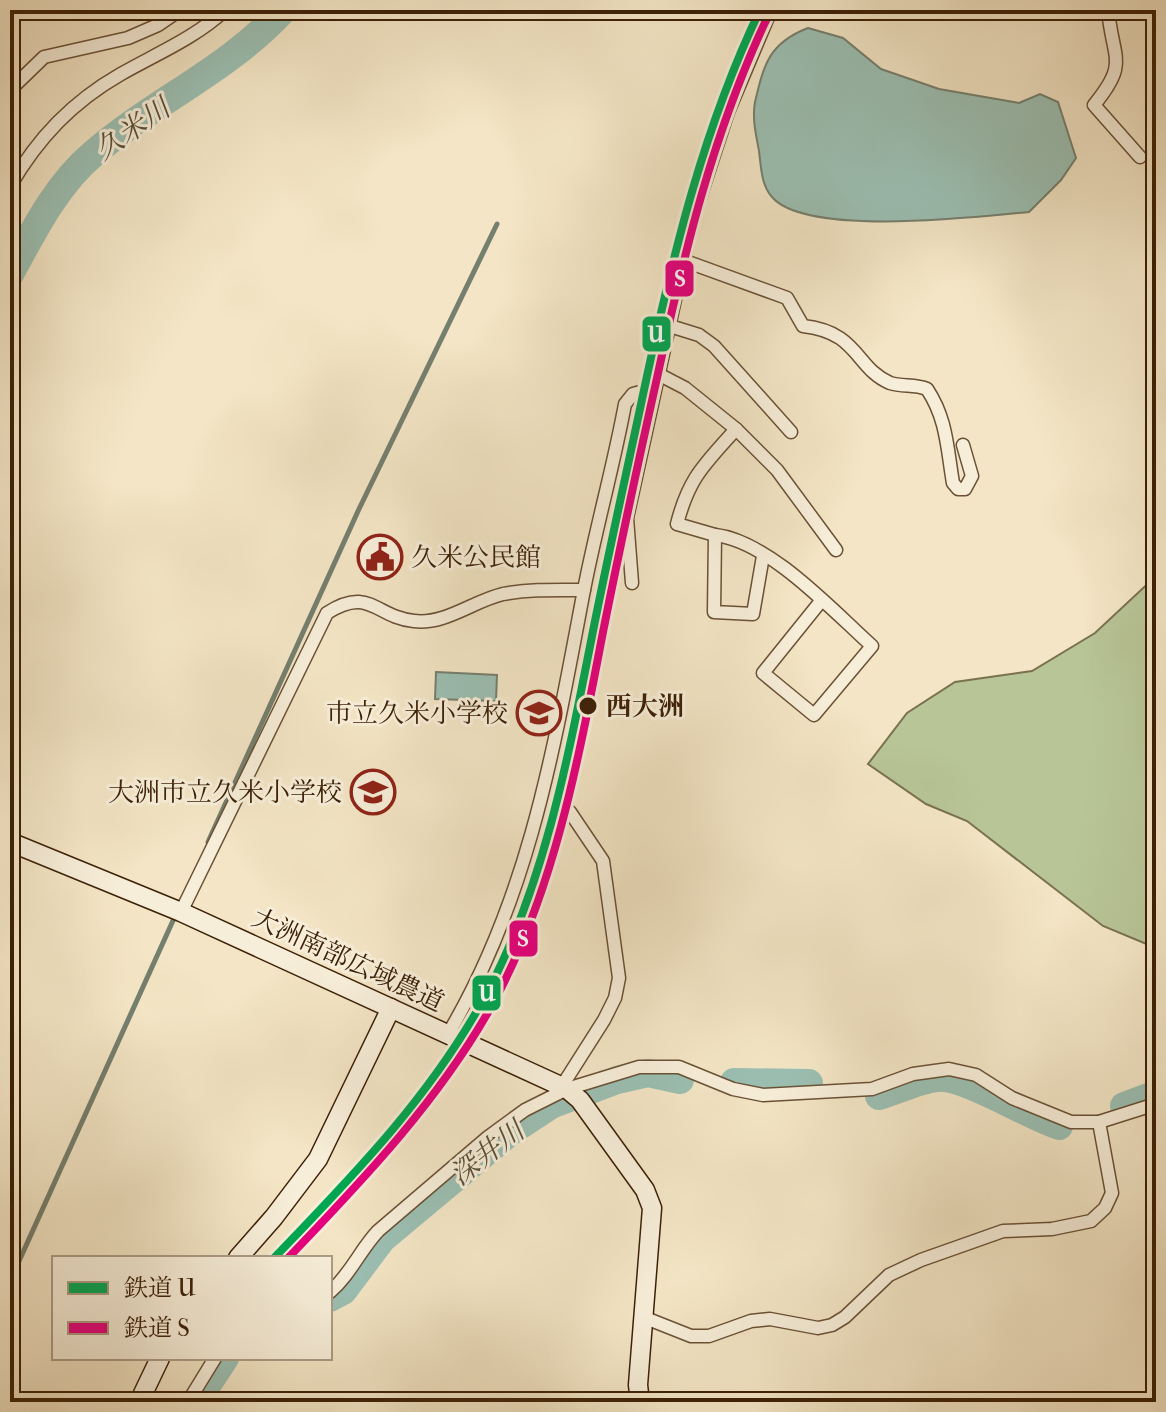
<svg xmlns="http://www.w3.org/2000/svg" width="1166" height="1412" font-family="'IM FELL French Canon','Noto Serif JP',serif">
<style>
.green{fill:#b8c597;stroke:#7a724f;stroke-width:2}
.water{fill:#9bbfb2;stroke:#757f6e;stroke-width:2}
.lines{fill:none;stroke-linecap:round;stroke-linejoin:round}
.stream{stroke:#757f6e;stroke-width:5}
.river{stroke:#9bbfb2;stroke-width:28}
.street-casing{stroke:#6a5136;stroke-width:15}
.secondary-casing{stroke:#3c2007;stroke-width:21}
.street{stroke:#f7eed9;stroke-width:12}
.secondary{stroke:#f7eed9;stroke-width:18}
.rail-1-casing{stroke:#f7eed9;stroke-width:14}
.rail-2-casing{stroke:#f7eed9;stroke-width:14}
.rail-1{stroke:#00a651;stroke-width:8}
.rail-2{stroke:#e5007d;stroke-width:8}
.stop-dot{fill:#3c2007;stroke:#f7eed9;stroke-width:3}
.labels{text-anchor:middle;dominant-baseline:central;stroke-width:6;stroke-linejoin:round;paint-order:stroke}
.poi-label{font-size:26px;fill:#3c2007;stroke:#f7eed9;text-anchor:end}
.stop-label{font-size:26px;font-weight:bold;fill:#3c2007;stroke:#f7eed9;text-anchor:start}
.street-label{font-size:26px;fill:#3c2007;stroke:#f7eed9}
.water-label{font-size:28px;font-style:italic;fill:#58503a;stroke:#f7eed9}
.line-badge{stroke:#f7eed9;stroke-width:3}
.badge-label{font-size:22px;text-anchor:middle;font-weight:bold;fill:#fff}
</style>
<rect width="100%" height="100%" fill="#f3e5c5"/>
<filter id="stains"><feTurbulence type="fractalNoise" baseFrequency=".0025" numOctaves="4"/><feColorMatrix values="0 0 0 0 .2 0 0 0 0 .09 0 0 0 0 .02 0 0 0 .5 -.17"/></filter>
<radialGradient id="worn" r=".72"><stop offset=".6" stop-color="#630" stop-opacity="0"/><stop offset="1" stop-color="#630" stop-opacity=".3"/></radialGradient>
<path class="green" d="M 1156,576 L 1156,948 L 1103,926 L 967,821 L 926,804 L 868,764 L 907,713 L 955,682 L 1032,671 L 1095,633 Z"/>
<g class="water">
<path d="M 808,28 L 843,38 L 881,69 L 939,89 L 1019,103 L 1040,94 L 1058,102 L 1076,158 L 1061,180 L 1029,212 C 977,217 806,237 772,197 C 761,185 761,166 759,151 C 756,135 752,118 755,102 C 764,64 769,43 808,28 Z"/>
<path d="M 436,672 L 497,675 L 496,701 L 435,699 Z"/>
</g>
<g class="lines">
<g class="stream">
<path d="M 208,842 L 359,509 L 497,224"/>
<path d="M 10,1281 L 176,914"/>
</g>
<g class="river">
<path d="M 10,274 C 33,232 56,185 93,154 C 154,101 228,70 283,10"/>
<path d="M 734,1082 L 809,1083"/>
<path d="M 879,1096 C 897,1091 920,1079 938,1078 C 963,1075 1030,1117 1059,1126"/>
<path d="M 1124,1106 L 1156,1094"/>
<path d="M 330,1298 L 343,1291 L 382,1239 L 510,1132 L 551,1105 L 617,1080 L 648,1073 L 680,1080"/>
<path d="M 196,1402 L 225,1358"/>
</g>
<g class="street-casing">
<g id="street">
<path d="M 1108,10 C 1113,61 1129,62 1094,105 L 1140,157"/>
<path d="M 10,90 L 44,57 L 128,38 L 158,25 L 180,10"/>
<path d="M 10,186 C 38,138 72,102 121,74 C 156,54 195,38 225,10"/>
<path d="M 685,261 L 787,298 L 803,326 C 859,332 855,368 890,383 C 902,387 915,384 927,389 C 947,419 947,448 953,483 L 958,489 L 965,489 L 972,476 L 963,445"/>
<path d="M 670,326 L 699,335 L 714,346 L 791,432"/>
<path d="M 660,375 L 685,388 L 736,429"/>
<path d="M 715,535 C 769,541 832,610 872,646 L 814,715 L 763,673 L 821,601"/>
<path d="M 763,556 L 753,614 L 714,612 L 715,535 L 677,524 C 689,477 705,464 736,429 L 777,470 L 836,550"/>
<path d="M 632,583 L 627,518 L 692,222 L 728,112 L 771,10"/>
<path d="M 181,912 L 327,613 C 370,586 375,617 414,621 C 445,625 473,601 503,594 C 530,589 557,590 584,590"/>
<path d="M 448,1034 C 529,898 554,748 583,595 C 595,531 613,469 625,404 L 633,394 L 655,388"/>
<path d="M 562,1086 L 604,1020 L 615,998 L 619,978 L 603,861 L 570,812"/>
<path d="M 330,1292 C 350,1275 360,1250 378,1231 L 488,1137 L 525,1110 L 567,1089 L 639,1067 L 679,1067 L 733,1089 L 763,1095 L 872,1089 L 913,1074 L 949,1069 L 976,1075 L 1012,1098 L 1071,1122 L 1099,1122 L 1156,1104"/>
<path d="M 643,1317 L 691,1336 L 709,1336 L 751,1321 L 770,1319 L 818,1328 L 832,1325 L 845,1317 L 889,1275 L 921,1260 L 1003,1231 L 1052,1229 L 1091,1221 L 1105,1208 L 1112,1193 L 1099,1122"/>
<path d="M 188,1402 L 215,1358"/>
</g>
</g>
<g class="secondary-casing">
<g id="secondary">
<path d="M 10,842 L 181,912 L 567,1089 L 580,1100 L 645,1190 L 652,1208 L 638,1385 L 640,1402"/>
<path d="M 238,1258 L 274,1217 L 318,1159 L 391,1008"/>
<path d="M 139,1402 L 160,1358"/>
</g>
</g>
<use href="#street" class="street"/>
<use href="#secondary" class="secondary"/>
<g class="rail-1-casing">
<path id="rail-1" d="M 274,1258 C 353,1176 434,1093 488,991 C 546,880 569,753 593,631 C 610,546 629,461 647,376 C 674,250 704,127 760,10"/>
</g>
<g class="rail-2-casing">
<path id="rail-2" d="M 288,1258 C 365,1178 443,1096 496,998 C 556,885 579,756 603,632 C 620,547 638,463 657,378 C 684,253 713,131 769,14"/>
</g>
<use href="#rail-1" class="rail-1"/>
<use href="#rail-2" class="rail-2"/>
</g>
<defs>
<g id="civic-ring" transform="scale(2.3)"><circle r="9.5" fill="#f7eed9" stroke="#8f2418" stroke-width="1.5"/><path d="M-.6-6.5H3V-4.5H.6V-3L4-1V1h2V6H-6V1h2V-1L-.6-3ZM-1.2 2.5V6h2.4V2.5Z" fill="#8f2418"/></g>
<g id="school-ring" transform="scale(2.3)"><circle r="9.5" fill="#f7eed9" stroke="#8f2418" stroke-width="1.5"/><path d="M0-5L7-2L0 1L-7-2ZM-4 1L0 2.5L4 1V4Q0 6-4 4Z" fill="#8f2418"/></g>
</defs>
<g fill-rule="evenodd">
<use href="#civic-ring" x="380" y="557"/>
<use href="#school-ring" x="539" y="713"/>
<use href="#school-ring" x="373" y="792"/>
</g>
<circle class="stop-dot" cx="588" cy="706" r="10"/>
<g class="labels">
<g class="poi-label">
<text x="411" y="557" text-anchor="start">久米公民館</text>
<text x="508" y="713">市立久米小学校</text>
<text x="342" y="792">大洲市立久米小学校</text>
</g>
<g class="stop-label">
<text x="606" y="706">西大洲</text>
</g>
<g class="street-label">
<text transform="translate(348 960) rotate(25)">大洲南部広域農道</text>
</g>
<g class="water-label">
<text transform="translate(132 129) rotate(-35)">久米川</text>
<text transform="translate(487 1153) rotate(-38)">深井川</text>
</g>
</g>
<g class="line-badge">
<rect x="664" y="259" width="31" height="39" rx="8" fill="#e5007d"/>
<rect x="641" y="315" width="31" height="38" rx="8" fill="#00a651"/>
<rect x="508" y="919" width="31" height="39" rx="8" fill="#e5007d"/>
<rect x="471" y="974" width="31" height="38" rx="8" fill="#00a651"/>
</g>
<g class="badge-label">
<text x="680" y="286">S</text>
<text x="656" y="342">U</text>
<text x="523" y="946">S</text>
<text x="487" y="1001">U</text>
</g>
<rect width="1166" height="1412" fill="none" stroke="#f3e5c5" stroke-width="40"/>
<rect x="12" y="12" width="1142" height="1388" fill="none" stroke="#3c2007" stroke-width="4"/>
<rect x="20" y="20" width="1126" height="1372" fill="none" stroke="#3c2007" stroke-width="2"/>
<rect x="52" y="1256" width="280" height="104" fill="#f7eed9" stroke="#ac9c85" stroke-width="2"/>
<rect x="68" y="1282" width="40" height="12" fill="#00a651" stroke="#ac9c85" stroke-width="2"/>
<text x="124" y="1296" font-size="24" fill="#3c2007">鉄道 U</text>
<rect x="68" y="1322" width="40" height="12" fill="#e5007d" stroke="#ac9c85" stroke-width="2"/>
<text x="124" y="1336" font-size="24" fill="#3c2007">鉄道 S</text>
<rect width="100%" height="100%" filter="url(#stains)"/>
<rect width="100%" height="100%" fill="url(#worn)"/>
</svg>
